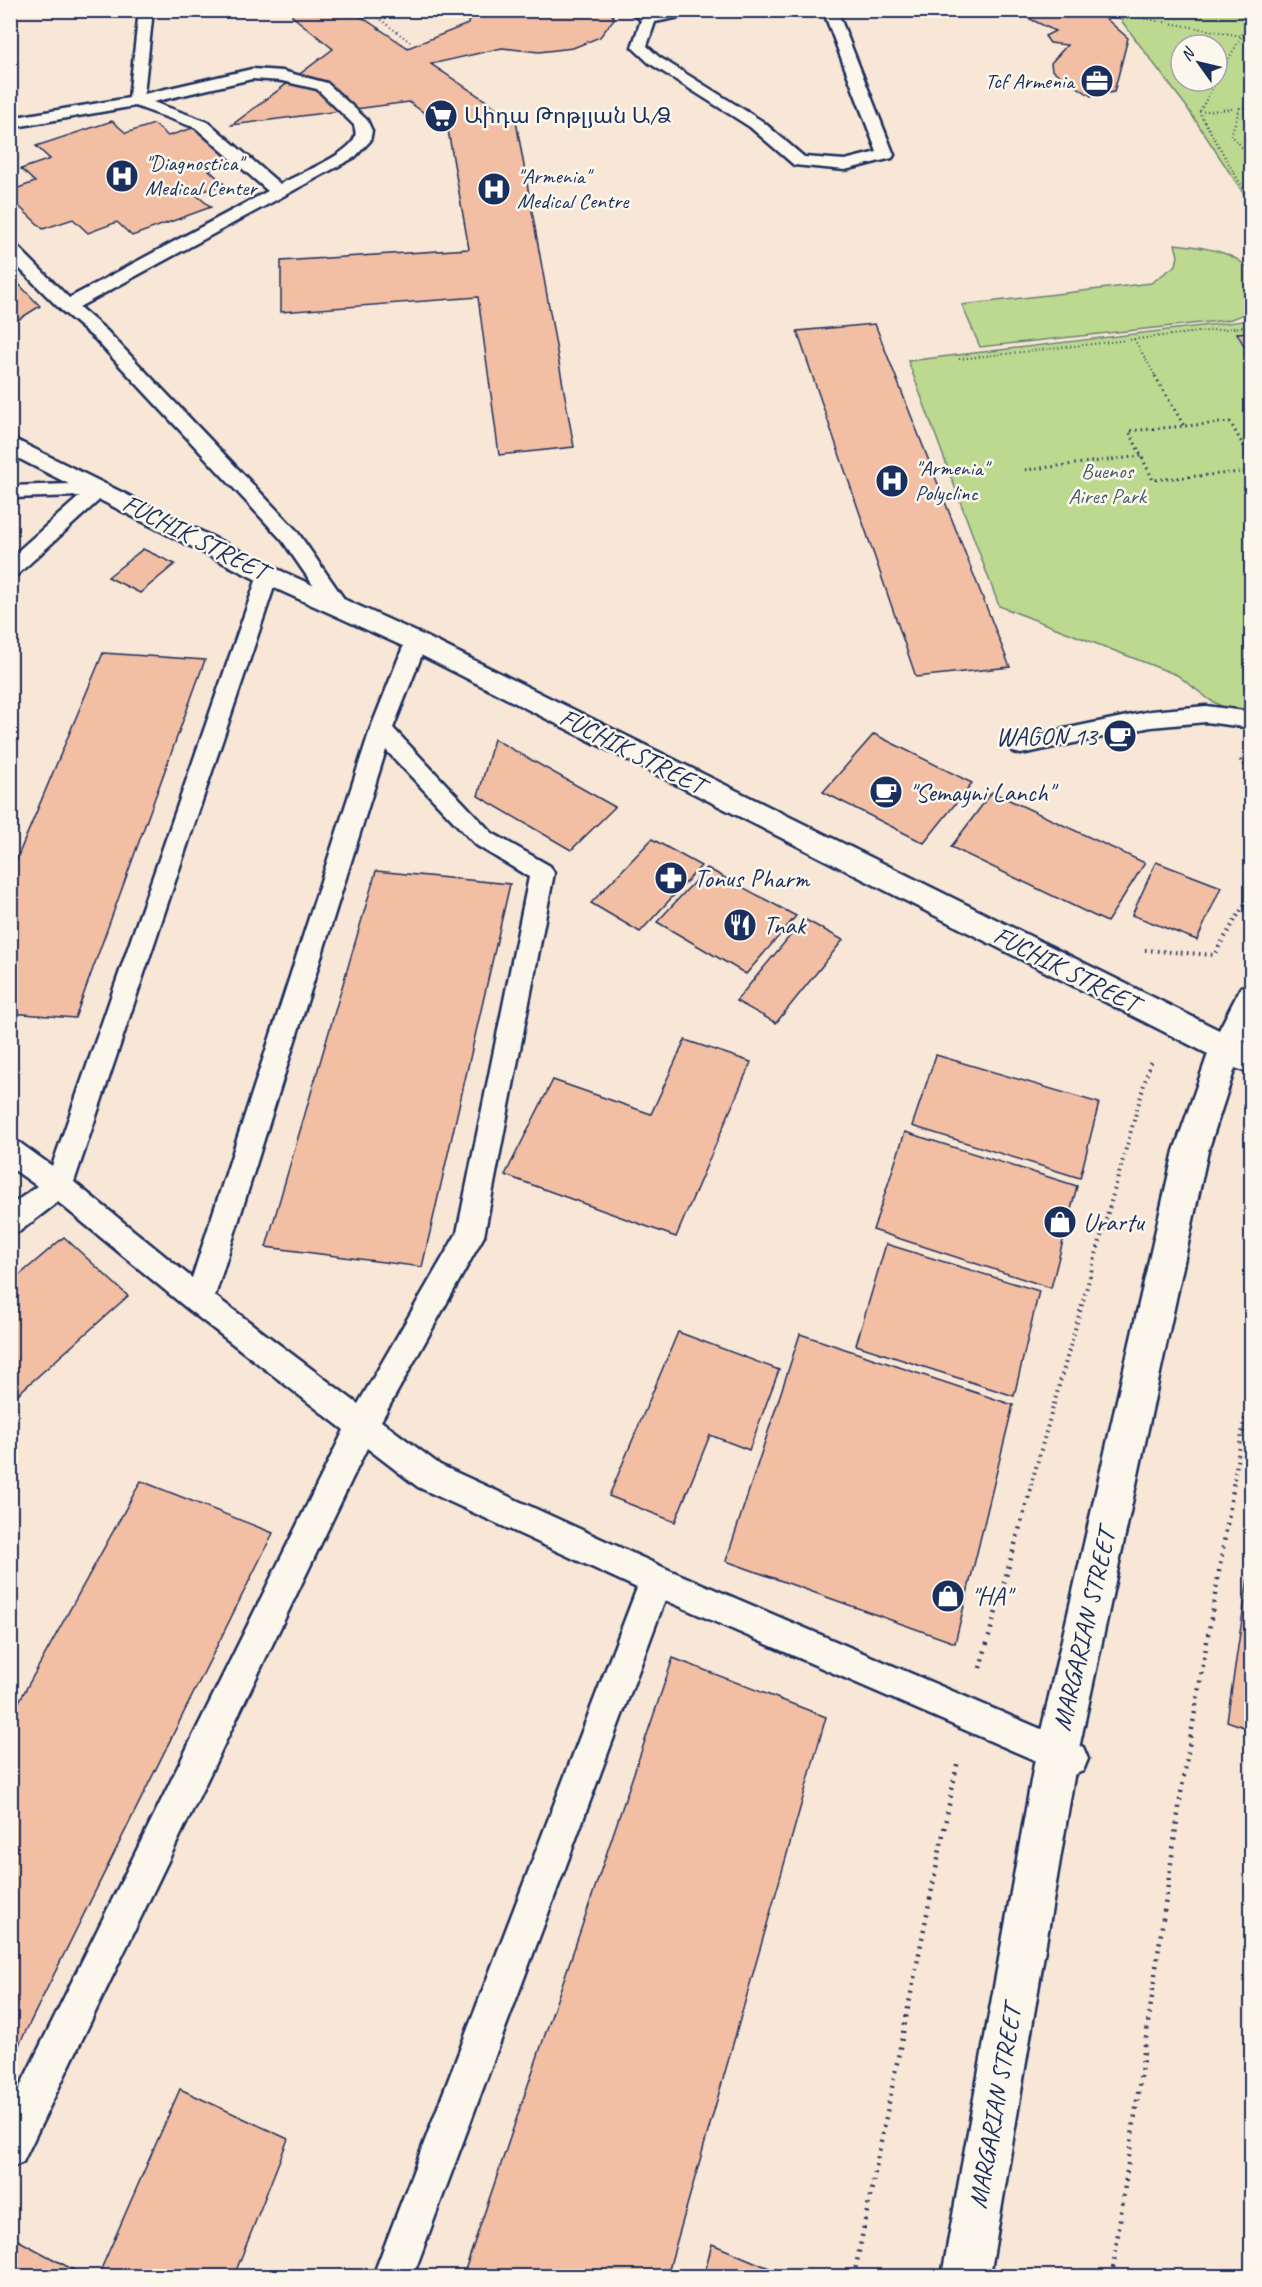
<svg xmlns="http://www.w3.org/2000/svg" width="1262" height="2287" font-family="Caveat,'Noto Sans Armenian',sans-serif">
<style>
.green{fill:#bdd88f;stroke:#6c8476;stroke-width:1.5;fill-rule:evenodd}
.building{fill:#f2bea4;stroke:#1b2f5e;stroke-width:1.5}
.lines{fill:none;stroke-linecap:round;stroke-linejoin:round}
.lane-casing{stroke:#1b2f5e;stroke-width:5}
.secondary-casing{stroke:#1b2f5e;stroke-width:5}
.path-far3{stroke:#1b2f5e;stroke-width:2;stroke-dasharray:1 3;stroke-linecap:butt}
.path-far2{stroke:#1b2f5e;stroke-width:3;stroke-dasharray:1.5 4;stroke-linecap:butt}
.path-far1{stroke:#1b2f5e;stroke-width:4;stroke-dasharray:1.5 4.5;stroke-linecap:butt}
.path{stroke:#1b2f5e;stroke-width:4.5;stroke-dasharray:2 6;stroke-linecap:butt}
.lane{fill:#fbf7ec;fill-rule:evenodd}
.secondary{fill:#fbf7ec;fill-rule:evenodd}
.labels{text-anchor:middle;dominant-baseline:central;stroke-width:5;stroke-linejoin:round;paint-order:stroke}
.far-poi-label{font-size:22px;fill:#1b2f5e;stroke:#fbf7ec;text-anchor:start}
.far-park-label{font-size:22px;fill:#44596a;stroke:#fbf7ec}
.street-label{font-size:26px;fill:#1b2f5e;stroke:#fbf7ec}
.poi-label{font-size:26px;fill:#1b2f5e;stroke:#fbf7ec;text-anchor:start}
</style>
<rect width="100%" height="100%" fill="#f8e6d6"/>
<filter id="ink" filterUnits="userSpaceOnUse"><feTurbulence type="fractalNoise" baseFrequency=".0167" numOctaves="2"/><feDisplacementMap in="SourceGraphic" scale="12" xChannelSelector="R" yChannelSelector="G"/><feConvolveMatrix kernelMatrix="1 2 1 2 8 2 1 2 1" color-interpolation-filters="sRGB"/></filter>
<g filter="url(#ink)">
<g class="green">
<path d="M 1114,11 L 1251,11 L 1251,205 L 1186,106 ZM 1181,45 L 1217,45 L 1217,81 L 1181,81 Z"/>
<path d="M 1175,244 C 1200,247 1235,250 1251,272 L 1251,312 L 1228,320 L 980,347 L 962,305 L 1151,283 L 1176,265 L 1178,256 Z"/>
<path d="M 1251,320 L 1251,722 L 1210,700 L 1177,675 L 999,606 L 908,361 Z"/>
</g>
<g class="building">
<path d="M 292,10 L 351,10 L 408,48 L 468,24 L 471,10 L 610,10 L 614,19 L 600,37 L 573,48 L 539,52 L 502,48 L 431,64 L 516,121 L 574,447 L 499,455 L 478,297 L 281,312 L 281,261 L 469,249 L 448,130 L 409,102 L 232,125 L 333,49 L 292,16 Z"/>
<path d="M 1024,10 L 1096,10 L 1128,38 L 1114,92 L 1091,96 L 1052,70 L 1051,63 L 1067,45 L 1050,43 L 1045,36 L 1055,31 L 1026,17 Z"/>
<path d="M 112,121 L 126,133 L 154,124 L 168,136 L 196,127 L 236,160 L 209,170 L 224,184 L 195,194 L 211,207 L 132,236 L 117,222 L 88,233 L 73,219 L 43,229 L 10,198 L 10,191 L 35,182 L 21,169 L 50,159 L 36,146 Z"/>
<path d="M 10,275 L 40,306 L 10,325 Z"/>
<path d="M 875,324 L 1010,667 L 916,677 L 797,331 Z"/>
<path d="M 1252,332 L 1252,352 L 1248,353 L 1237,333 Z"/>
<path d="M 143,549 L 175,564 L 140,593 L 108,577 Z"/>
<path d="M 103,653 L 205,660 L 75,1018 L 10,1013 L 10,875 Z"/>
<path d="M 874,734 L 972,783 L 924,843 L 823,792 Z"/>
<path d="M 494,739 L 615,807 L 571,850 L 478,796 Z"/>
<path d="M 992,792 L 1145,863 L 1107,922 L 951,847 Z"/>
<path d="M 652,839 L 701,866 L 640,932 L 591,903 Z"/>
<path d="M 1156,862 L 1221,887 L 1197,940 L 1132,915 Z"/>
<path d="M 707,868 L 796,916 L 746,974 L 657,922 Z"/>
<path d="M 376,871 L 510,884 L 422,1267 L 266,1247 Z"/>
<path d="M 804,919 L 843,940 L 776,1023 L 736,1001 Z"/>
<path d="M 685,1040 L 751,1062 L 676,1237 L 505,1175 L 553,1080 L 651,1114 Z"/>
<path d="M 936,1055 L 1099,1103 L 1080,1178 L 912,1126 Z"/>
<path d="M 905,1132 L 1077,1186 L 1051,1288 L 873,1230 Z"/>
<path d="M 64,1237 L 128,1296 L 10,1401 L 10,1283 Z"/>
<path d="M 886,1244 L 1039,1291 L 1014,1396 L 856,1345 Z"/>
<path d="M 678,1332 L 779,1370 L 749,1450 L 710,1435 L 675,1522 L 609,1496 Z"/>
<path d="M 800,1334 L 1013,1405 L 955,1643 L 726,1561 Z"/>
<path d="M 141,1481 L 273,1533 L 10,2063 L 10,1718 Z"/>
<path d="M 1252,1551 L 1252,1730 L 1227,1721 Z"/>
<path d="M 673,1658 L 826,1717 L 667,2276 L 463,2276 Z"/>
<path d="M 180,2089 L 288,2139 L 234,2276 L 98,2276 Z"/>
<path d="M 10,2236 L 85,2276 L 10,2276 Z"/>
<path d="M 712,2244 L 788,2276 L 704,2276 Z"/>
</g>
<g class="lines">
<g class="lane-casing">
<g id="lane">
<path d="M 139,10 L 153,10 L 144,94 L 252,69 L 282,71 L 327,83 L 367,120 L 372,131 L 370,141 L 355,157 L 79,307 L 107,331 L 296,530 L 349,606 L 345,611 L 338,613 L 331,611 L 282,540 L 95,339 L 61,310 L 10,259 L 10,244 L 16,245 L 69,298 L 268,191 L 196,128 L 135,106 L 10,128 L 10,118 L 129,98 ZM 252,79 L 282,81 L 317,89 L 354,125 C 355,129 357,134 354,139 C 347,155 297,175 280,184 L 208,122 L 153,102 Z"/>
<path d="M 627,10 L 645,10 L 651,14 L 670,10 L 702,10 L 700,13 L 655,22 L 647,46 L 659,57 L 762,121 L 804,157 L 845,160 L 877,152 L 823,10 L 837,10 L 894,155 L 892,158 L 845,170 L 794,165 L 750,127 L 649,63 L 632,47 L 641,20 Z"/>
<path d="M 100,483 L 107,485 L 110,489 L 107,493 L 17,575 L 10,577 L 10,558 L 80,496 L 10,498 L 10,486 Z"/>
<path d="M 268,568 L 275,570 L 278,575 L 74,1182 L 192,1278 L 370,730 L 405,642 L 408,637 L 416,635 L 424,637 L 427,642 L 393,728 L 492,833 L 550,866 L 554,873 L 484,1236 L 381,1421 L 440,1465 L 667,1569 L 1083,1747 L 1088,1759 L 1083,1771 L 1071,1776 L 665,1600 L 413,2276 L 373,2276 L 637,1588 L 418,1487 L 367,1448 L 23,2162 L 10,2168 L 10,2107 L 344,1430 L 189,1310 L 58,1202 L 20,1231 L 10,1234 L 10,1206 L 37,1186 L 10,1167 L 10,1139 L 20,1143 L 52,1166 L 258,575 L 261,570 ZM 386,750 L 476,845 L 529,877 L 457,1233 L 358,1404 L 215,1296 Z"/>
<path d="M 1206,706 L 1252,712 L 1252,728 L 1206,722 L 1151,727 L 1021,754 L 1013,752 L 1010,746 L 1013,740 L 1021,738 L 1151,711 Z"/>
</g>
</g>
<g class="secondary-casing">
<path id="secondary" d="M 10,437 L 277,569 L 425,636 L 1219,1030 L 1241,987 L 1252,984 L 1252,1028 L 1245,1042 L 1252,1046 L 1252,1074 L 1235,1068 L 1208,1151 L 1078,1753 L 990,2276 L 942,2276 L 1036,1753 L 1174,1151 L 1208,1054 L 407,648 L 259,581 L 10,454 Z"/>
</g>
<g class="path-far3">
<path d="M 368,10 L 410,42"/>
<path d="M 1145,10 L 1136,17 L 1252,38"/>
<path d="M 1217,80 L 1252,17"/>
<path d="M 1252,106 L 1240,108 L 1231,135 L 1242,147 L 1252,151"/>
<path d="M 1240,108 L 1199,112 L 1252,204"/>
<path d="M 1200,111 L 1216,81"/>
<path d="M 1134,339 L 1156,377"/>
<path d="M 959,359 L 1252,326"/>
</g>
<g class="path-far2">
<path d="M 1155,376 L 1184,426"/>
<path d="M 1252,461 L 1230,422 L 1129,431 L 1153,480 L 1252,471"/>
<path d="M 1025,470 L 1141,456"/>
<path d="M 1240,760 L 1252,774"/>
</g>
<g class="path-far1">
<path d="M 1145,950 L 1214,955 L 1252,892"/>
<path d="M 1031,1485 L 1151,1060"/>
<path d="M 1233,1485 L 1252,1376"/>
</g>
<g class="path">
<path d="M 980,1668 L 1032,1484"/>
<path d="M 854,2276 L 958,1760"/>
<path d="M 1112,2276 L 1181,1793 L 1234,1484"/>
</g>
<use href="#lane" class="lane"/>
<use href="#secondary" class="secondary"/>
</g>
</g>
<defs>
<g id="office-disc" transform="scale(1.725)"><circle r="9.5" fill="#1b2f5e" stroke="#fbf7ec"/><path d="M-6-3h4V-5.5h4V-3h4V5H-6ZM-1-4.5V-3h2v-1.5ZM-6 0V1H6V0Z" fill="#fff"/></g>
<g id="supermarket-disc" transform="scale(1.725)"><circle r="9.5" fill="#1b2f5e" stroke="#fbf7ec"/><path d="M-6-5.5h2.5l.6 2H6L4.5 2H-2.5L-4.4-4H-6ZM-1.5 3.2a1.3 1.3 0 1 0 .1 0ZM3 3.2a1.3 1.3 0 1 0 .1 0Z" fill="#fff"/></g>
<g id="hospital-disc" transform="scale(1.725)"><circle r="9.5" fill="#1b2f5e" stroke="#fbf7ec"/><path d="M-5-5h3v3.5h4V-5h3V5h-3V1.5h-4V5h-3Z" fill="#fff"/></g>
<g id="cafe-disc" transform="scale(1.725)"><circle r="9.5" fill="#1b2f5e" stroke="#fbf7ec"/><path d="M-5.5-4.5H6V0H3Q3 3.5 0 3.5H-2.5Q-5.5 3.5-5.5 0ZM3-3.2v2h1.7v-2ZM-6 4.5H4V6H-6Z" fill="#fff"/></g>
<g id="pharmacy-disc" transform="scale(1.725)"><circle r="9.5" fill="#1b2f5e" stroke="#fbf7ec"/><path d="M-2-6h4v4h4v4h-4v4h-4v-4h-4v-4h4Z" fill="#fff"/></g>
<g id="restaurant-disc" transform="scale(1.725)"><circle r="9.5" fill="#1b2f5e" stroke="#fbf7ec"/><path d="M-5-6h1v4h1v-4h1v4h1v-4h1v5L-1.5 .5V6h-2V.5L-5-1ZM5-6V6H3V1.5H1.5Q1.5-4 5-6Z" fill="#fff"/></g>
<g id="shop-disc" transform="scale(1.725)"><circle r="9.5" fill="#1b2f5e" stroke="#fbf7ec"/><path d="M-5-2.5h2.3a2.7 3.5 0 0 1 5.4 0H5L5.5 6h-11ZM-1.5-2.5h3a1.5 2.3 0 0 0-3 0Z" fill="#fff"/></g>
</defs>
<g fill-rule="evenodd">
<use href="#office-disc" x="1097" y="81"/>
<use href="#supermarket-disc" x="441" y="116"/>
<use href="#hospital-disc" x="122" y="176"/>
<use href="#hospital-disc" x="494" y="189"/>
<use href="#hospital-disc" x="892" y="481"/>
<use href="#cafe-disc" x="1120" y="736"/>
<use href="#cafe-disc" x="886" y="792"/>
<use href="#pharmacy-disc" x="671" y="878"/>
<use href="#restaurant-disc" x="740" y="925"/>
<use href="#shop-disc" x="1060" y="1222"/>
<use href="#shop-disc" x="948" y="1596"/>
</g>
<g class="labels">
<g class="far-poi-label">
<text x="1074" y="81" text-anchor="end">Tcf Armenia</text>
<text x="464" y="116">Աիդա Թոթլյան Ա/Ձ</text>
<text x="145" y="163">"Diagnostica"<tspan x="145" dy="25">Medical Center</tspan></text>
<text x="517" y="176">"Armenia"<tspan x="517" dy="25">Medical Centre</tspan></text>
<text x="915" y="468">"Armenia"<tspan x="915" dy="25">Polyclinc</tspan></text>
</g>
<g class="far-park-label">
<text x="1107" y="471">Buenos<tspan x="1107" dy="25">Aires Park</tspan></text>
</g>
<g class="street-label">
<text transform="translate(195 537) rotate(27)">FUCHIK STREET</text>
<text transform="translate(632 751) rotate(27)">FUCHIK STREET</text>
<text transform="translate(1066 969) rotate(27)">FUCHIK STREET</text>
<text transform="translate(1084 1630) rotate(-77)">MARGARIAN STREET</text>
<text transform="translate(995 2107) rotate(-80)">MARGARIAN STREET</text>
</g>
<g class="poi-label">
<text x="1097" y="736" text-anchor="end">WAGON 13</text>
<text x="909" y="792">"Semayni Lanch"</text>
<text x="694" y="878">Tonus Pharm</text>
<text x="763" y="925">Tnak</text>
<text x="1083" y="1222">Urartu</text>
<text x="971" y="1596">"HA"</text>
</g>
</g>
<rect width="1262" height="2287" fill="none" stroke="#fbf7ec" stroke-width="36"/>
<rect x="18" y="18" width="1226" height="2251" fill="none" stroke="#1b2f5e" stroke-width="2" filter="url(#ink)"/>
<g transform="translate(1199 63) rotate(304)"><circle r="28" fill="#fbf7ec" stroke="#a1a7b3" stroke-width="1.5"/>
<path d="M0-4.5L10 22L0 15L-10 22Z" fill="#1b2f5e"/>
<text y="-9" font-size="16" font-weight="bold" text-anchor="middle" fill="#1b2f5e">N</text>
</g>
</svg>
